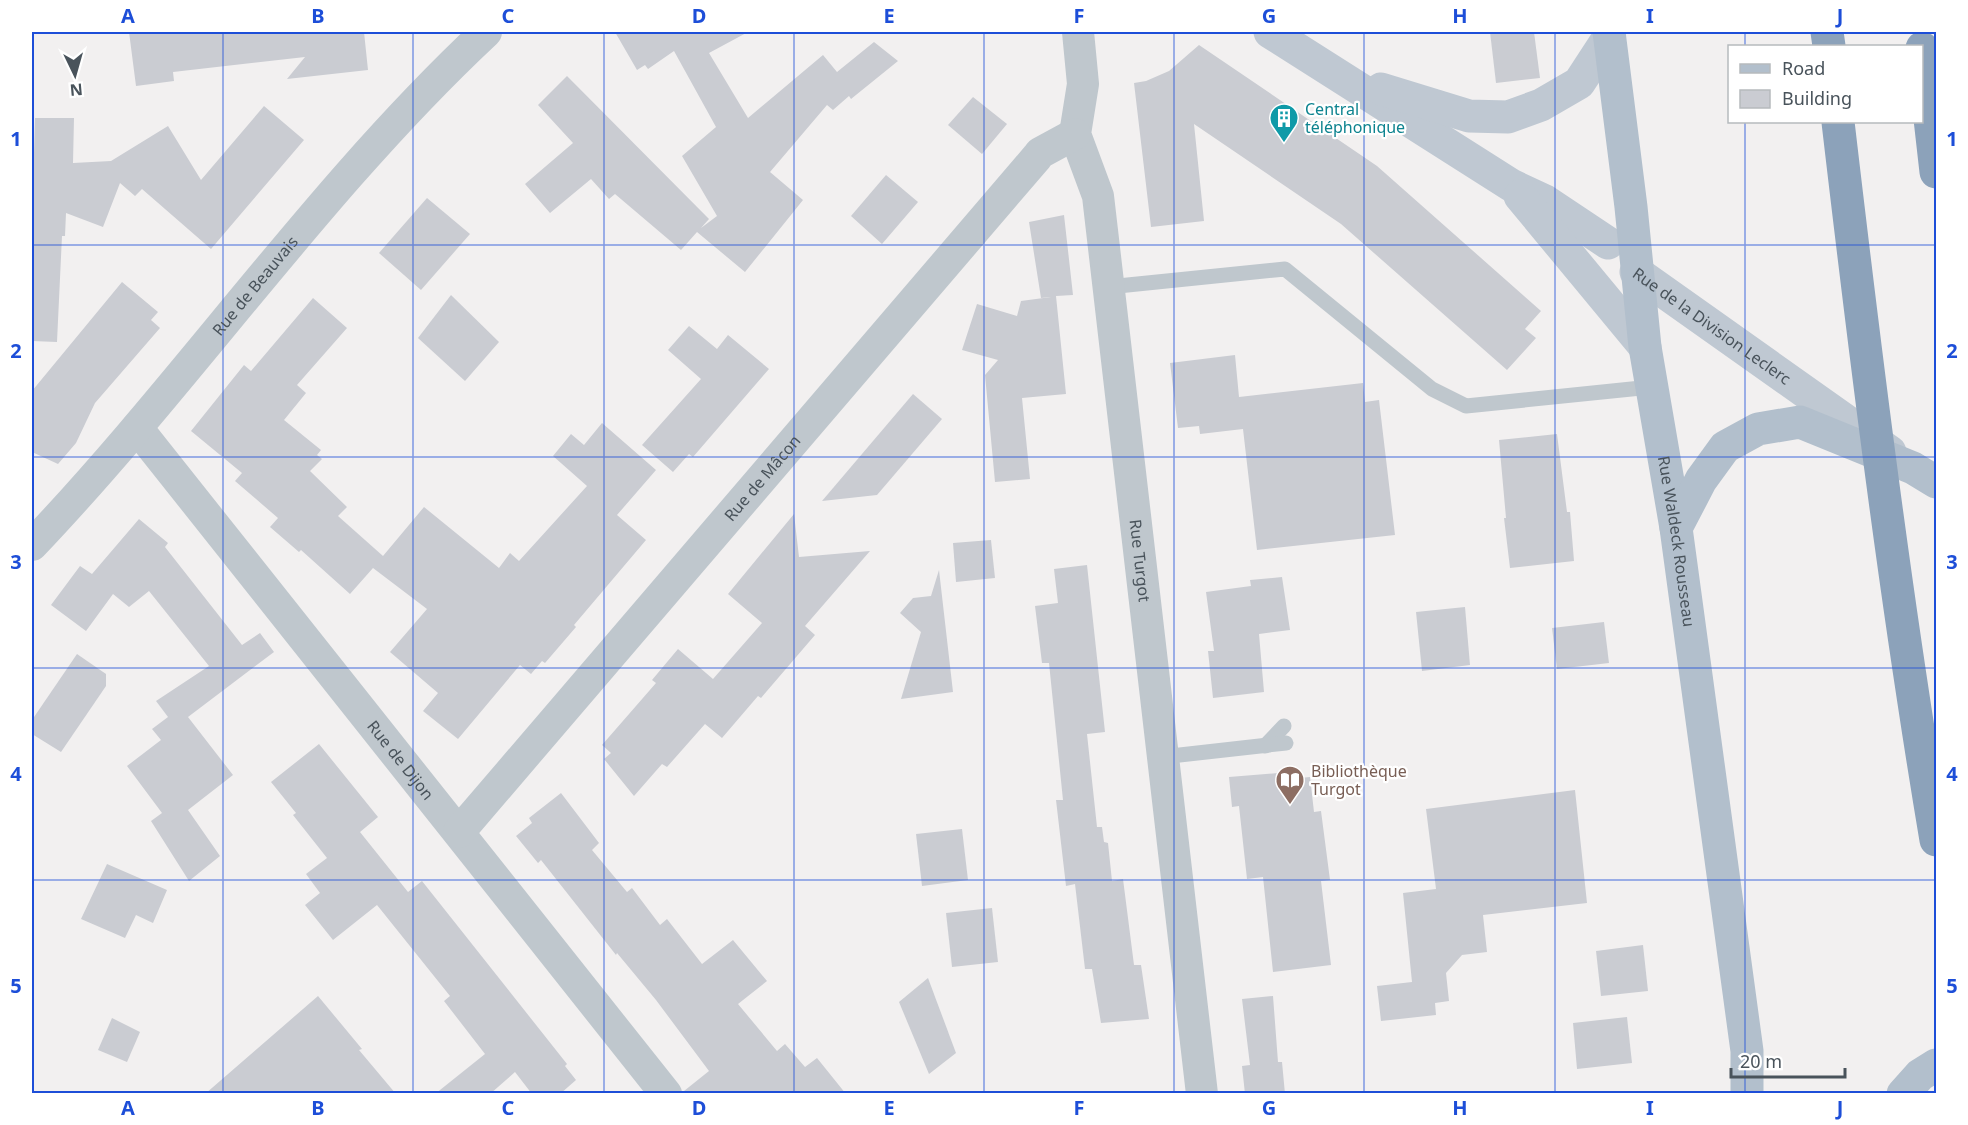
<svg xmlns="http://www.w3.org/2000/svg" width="1968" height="1125" font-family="'Noto Sans',sans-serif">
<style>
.building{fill:#caccd2}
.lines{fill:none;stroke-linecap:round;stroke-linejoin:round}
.lane{stroke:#bfc7cd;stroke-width:15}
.street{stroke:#bfc7cd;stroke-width:32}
.secondary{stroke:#bfc8d2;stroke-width:33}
.primary{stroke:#b2bfcc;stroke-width:33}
.highway{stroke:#8ca2ba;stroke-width:33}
.grid{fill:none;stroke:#1d4ed8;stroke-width:1.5;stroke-opacity:0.55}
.labels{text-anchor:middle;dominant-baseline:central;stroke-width:4.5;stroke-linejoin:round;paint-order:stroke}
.culture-label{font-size:16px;fill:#0d838f;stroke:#fff;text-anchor:start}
.street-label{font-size:16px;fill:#49535b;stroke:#fff}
.education-label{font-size:16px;fill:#785e54;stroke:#fff;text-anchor:start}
.neatline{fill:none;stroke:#1d4ed8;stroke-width:2}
.grid-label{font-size:20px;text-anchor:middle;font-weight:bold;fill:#1d4ed8}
</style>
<rect width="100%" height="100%" fill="#f2f0f0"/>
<g class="building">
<path d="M 129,32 L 364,32 L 368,70 L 287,79 L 305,57 L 173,72 L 174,81 L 136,86 Z"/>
<path d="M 615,32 L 748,32 L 709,53 L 748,118 L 823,55 L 837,72 L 874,42 L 898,61 L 851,99 L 849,96 L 833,110 L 827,105 L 770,172 L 803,200 L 745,272 L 697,232 L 681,250 L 615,194 L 609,199 L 591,179 L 550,213 L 525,184 L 573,143 L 538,105 L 567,76 L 709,219 L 701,228 L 717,216 L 682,156 L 716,127 L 674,51 L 648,69 L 645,65 L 637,70 Z"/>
<path d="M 1490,32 L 1534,32 L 1540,78 L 1496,83 Z"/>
<path d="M 1199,45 L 1377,166 L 1541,311 L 1525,329 L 1536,338 L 1507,370 L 1341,224 L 1194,124 L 1204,221 L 1151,227 L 1134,83 L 1146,81 L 1169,71 Z"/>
<path d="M 973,97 L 1007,124 L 982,154 L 948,125 Z"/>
<path d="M 264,106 L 304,140 L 211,249 L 142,189 L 135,196 L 120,183 L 103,227 L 66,213 L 65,236 L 62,236 L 57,342 L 32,341 L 32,187 L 33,187 L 35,118 L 74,118 L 73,163 L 111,161 L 168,126 L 201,180 Z"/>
<path d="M 886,175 L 918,202 L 882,244 L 851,216 Z"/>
<path d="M 427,198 L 470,234 L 421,290 L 379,253 Z"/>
<path d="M 1064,215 L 1073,295 L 1056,296 L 1066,394 L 1022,398 L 1030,479 L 995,482 L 985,375 L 998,360 L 962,350 L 977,304 L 1017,316 L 1021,301 L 1051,297 L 1041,298 L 1029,222 Z"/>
<path d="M 122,282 L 158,312 L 151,320 L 160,328 L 95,403 L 76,443 L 58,464 L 32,452 L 32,391 Z"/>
<path d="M 451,295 L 499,342 L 465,381 L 418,338 Z"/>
<path d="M 313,298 L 347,328 L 297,385 L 306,393 L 284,420 L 321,450 L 317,455 L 322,459 L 310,471 L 347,507 L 338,516 L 383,556 L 424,507 L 499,568 L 510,553 L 519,561 L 587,486 L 553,456 L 571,434 L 584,445 L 602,423 L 656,470 L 617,515 L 646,540 L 574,625 L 576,627 L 545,663 L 542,661 L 531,674 L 520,665 L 458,739 L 423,711 L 438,693 L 390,652 L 427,609 L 373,568 L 350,594 L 301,550 L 299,552 L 270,527 L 278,518 L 235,481 L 242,473 L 191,431 L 244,365 L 251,371 Z"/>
<path d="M 689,326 L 717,349 L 728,335 L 769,369 L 693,457 L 689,454 L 673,472 L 642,445 L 701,379 L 668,350 Z"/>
<path d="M 1235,355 L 1239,397 L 1363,383 L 1365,402 L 1379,400 L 1395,535 L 1257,550 L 1243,429 L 1200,434 L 1199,426 L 1178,428 L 1170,363 Z"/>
<path d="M 913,394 L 942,419 L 877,495 L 822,501 Z"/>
<path d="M 1557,434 L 1567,512 L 1570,512 L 1574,561 L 1510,568 L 1504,518 L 1506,518 L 1499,440 Z"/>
<path d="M 794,514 L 799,557 L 870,551 L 805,626 L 815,635 L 761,698 L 758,696 L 722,738 L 705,724 L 667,767 L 662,764 L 634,796 L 604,759 L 611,753 L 602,745 L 656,683 L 652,680 L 678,649 L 713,679 L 762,623 L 728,594 Z"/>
<path d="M 139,519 L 168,543 L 165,547 L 242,645 L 260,633 L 274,652 L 188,717 L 233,775 L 188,810 L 220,856 L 189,881 L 151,821 L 162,813 L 127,766 L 161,740 L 152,729 L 168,717 L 156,701 L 209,666 L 149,591 L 129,607 L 113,594 L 86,631 L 51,605 L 80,566 L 92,574 Z"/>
<path d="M 991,540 L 995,578 L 956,582 L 953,543 Z"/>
<path d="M 1087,565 L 1105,732 L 1087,734 L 1097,827 L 1102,827 L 1104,842 L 1108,843 L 1112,881 L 1123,879 L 1134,965 L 1141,965 L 1149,1019 L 1101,1023 L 1092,969 L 1085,969 L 1075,884 L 1066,886 L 1056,800 L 1063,800 L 1049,663 L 1042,663 L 1035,606 L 1058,603 L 1054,569 Z"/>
<path d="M 939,570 L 953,692 L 901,699 L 921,632 L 900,613 L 913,598 L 931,596 Z"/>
<path d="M 1282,577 L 1290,630 L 1259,634 L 1264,692 L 1213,698 L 1208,651 L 1214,651 L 1206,592 L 1251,586 L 1250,580 Z"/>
<path d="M 1465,607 L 1470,665 L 1422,671 L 1416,612 Z"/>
<path d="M 1604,622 L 1609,663 L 1557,669 L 1552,628 Z"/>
<path d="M 77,654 L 106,674 L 106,686 L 61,752 L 32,734 L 32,720 Z"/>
<path d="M 319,744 L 378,817 L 360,832 L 408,892 L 422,881 L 567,1064 L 565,1066 L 576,1080 L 560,1094 L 532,1094 L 515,1072 L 490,1094 L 435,1094 L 485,1054 L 444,1001 L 450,996 L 377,905 L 333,940 L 305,905 L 320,893 L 306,874 L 327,858 L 293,815 L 296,813 L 271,782 Z"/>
<path d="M 1278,773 L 1279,780 L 1310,777 L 1314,812 L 1321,811 L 1330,880 L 1321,881 L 1331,965 L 1273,972 L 1263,877 L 1247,879 L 1239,806 L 1232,807 L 1229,777 Z"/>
<path d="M 1575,790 L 1587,903 L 1483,915 L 1487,952 L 1462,955 L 1446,973 L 1449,1001 L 1435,1003 L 1436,1015 L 1381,1021 L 1377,986 L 1412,982 L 1403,893 L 1436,889 L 1426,809 Z"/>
<path d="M 561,793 L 599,843 L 592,850 L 627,892 L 632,888 L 660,925 L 667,919 L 702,964 L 733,940 L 767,981 L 738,1004 L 777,1051 L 785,1044 L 805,1067 L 817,1058 L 846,1094 L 684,1094 L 684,1091 L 709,1071 L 656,1000 L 617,953 L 616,955 L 541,860 L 538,863 L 516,836 L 532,823 L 529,818 Z"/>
<path d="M 962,829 L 968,880 L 922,886 L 916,834 Z"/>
<path d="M 107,864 L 167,890 L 153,923 L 136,915 L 125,938 L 81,919 Z"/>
<path d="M 992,908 L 998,962 L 952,967 L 946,913 Z"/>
<path d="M 1643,945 L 1648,991 L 1601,996 L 1596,951 Z"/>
<path d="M 928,978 L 956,1053 L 929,1074 L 899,1002 Z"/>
<path d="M 318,996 L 362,1049 L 359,1050 L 396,1094 L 205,1094 Z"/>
<path d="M 1273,996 L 1278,1062 L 1282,1062 L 1285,1094 L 1245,1094 L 1242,1066 L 1250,1065 L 1242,999 Z"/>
<path d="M 1627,1017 L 1632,1063 L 1577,1069 L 1573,1023 Z"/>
<path d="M 112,1018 L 140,1032 L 127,1062 L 98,1050 Z"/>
</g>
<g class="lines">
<g class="lane">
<path d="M 1108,287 L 1285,269 L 1432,389 L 1466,406 L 1651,387"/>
<path d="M 1265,746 L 1284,726"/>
<path d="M 1162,757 L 1286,743"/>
</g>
<g class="street">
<path id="s1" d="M 1078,32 L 1083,84 L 1075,134 L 1098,196 L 1202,1094"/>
<path id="s2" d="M 137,428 L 666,1094"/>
<path id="s3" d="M 32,545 C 189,380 319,188 486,32"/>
<path id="s4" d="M 459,832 L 1037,157 L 1040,153 L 1075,134"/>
</g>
<g class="secondary">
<path d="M 1270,32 L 1511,185 L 1545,201 L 1608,243"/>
<path d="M 1381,89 L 1469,116 L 1508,117 L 1541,105 L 1579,83 L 1609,37"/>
<path d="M 1520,196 L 1645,347"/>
<path id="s5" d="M 1636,272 L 1890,452"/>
</g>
<g class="primary">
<path id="s6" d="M 1609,32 L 1631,207 L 1645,347 L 1676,528 L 1747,1051 L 1747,1094"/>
<path d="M 1676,528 L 1701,480 L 1725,447 L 1758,429 L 1800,422 L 1913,468 L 1936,482"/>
<path d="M 1903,1094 L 1920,1075 L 1936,1065"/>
</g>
<g class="highway">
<path d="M 1827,32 L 1829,46"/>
<path d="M 1922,48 L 1936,172"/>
<path d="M 1838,122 C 1866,361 1896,602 1936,840"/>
</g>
</g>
<path class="grid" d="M 223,32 L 223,1094M 413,32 L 413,1094M 604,32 L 604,1094M 794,32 L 794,1094M 984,32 L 984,1094M 1174,32 L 1174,1094M 1364,32 L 1364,1094M 1555,32 L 1555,1094M 1745,32 L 1745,46M 1745,122 L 1745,1094M 32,245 L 1936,245M 32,457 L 1936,457M 32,668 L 1936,668M 32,880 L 1936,880"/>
<defs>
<g id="building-pin" transform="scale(1.5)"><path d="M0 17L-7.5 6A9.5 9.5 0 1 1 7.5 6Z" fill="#0f9aa8" stroke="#fff"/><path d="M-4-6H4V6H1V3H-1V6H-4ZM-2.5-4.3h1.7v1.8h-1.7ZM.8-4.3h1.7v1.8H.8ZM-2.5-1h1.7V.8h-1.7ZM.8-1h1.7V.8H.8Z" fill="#fff"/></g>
<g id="library-pin" transform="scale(1.5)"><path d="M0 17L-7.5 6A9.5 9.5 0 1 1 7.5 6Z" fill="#8d6e63" stroke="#fff"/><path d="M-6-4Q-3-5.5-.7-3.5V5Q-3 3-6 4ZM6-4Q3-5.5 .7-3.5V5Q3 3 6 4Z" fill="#fff"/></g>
</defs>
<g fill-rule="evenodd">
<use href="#building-pin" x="1284" y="118"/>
<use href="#library-pin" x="1290" y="780"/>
</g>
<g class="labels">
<g class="culture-label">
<text x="1305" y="109">Central<tspan x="1305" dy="18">téléphonique</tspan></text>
</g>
<g class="street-label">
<text stroke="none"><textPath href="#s3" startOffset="342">Rue de Beauvais</textPath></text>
<text stroke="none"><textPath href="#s5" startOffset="93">Rue de la Division Leclerc</textPath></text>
<text stroke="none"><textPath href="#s4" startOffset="466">Rue de Mâcon</textPath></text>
<text stroke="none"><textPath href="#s6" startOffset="514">Rue Waldeck Rousseau</textPath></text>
<text stroke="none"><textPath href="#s1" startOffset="536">Rue Turgot</textPath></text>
<text stroke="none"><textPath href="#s2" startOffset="424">Rue de Dijon</textPath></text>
</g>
<g class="education-label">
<text x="1311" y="771">Bibliothèque<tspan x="1311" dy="18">Turgot</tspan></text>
</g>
</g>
<rect width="1968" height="1125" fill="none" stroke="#ffffff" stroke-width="66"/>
<rect x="1728" y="45" width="195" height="78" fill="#ffffff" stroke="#b6babd" stroke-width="1.5"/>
<rect x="1740" y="64" width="30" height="9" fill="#b2bfcc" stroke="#b6babd" stroke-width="1.5"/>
<text x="1782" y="75" font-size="18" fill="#49535b">Road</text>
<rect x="1740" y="90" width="30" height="18" fill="#caccd2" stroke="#b6babd" stroke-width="1.5"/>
<text x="1782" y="105" font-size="18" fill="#49535b">Building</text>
<g transform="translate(75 75) rotate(175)" stroke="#ffffff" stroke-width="4.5" paint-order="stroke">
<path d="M0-4.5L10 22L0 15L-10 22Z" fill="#49535b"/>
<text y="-9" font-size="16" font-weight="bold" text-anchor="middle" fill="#49535b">N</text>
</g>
<path d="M1731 1068v9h114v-9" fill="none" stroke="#49535b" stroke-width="3"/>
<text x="1740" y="1068" font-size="18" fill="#49535b" stroke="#ffffff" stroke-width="4.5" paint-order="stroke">20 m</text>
<rect x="33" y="33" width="1902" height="1059" class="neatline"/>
<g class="grid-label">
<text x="128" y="23">A</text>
<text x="318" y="23">B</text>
<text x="508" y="23">C</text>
<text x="699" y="23">D</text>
<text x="889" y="23">E</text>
<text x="1079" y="23">F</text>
<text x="1269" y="23">G</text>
<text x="1460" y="23">H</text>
<text x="1650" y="23">I</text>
<text x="1840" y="23">J</text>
<text x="16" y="146">1</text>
<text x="1952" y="146">1</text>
<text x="16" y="358">2</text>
<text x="1952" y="358">2</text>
<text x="16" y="569">3</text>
<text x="1952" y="569">3</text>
<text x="16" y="781">4</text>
<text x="1952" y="781">4</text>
<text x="16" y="993">5</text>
<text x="1952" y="993">5</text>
<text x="128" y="1115">A</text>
<text x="318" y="1115">B</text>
<text x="508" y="1115">C</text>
<text x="699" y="1115">D</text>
<text x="889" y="1115">E</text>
<text x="1079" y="1115">F</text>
<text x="1269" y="1115">G</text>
<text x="1460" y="1115">H</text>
<text x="1650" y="1115">I</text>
<text x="1840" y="1115">J</text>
</g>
</svg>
